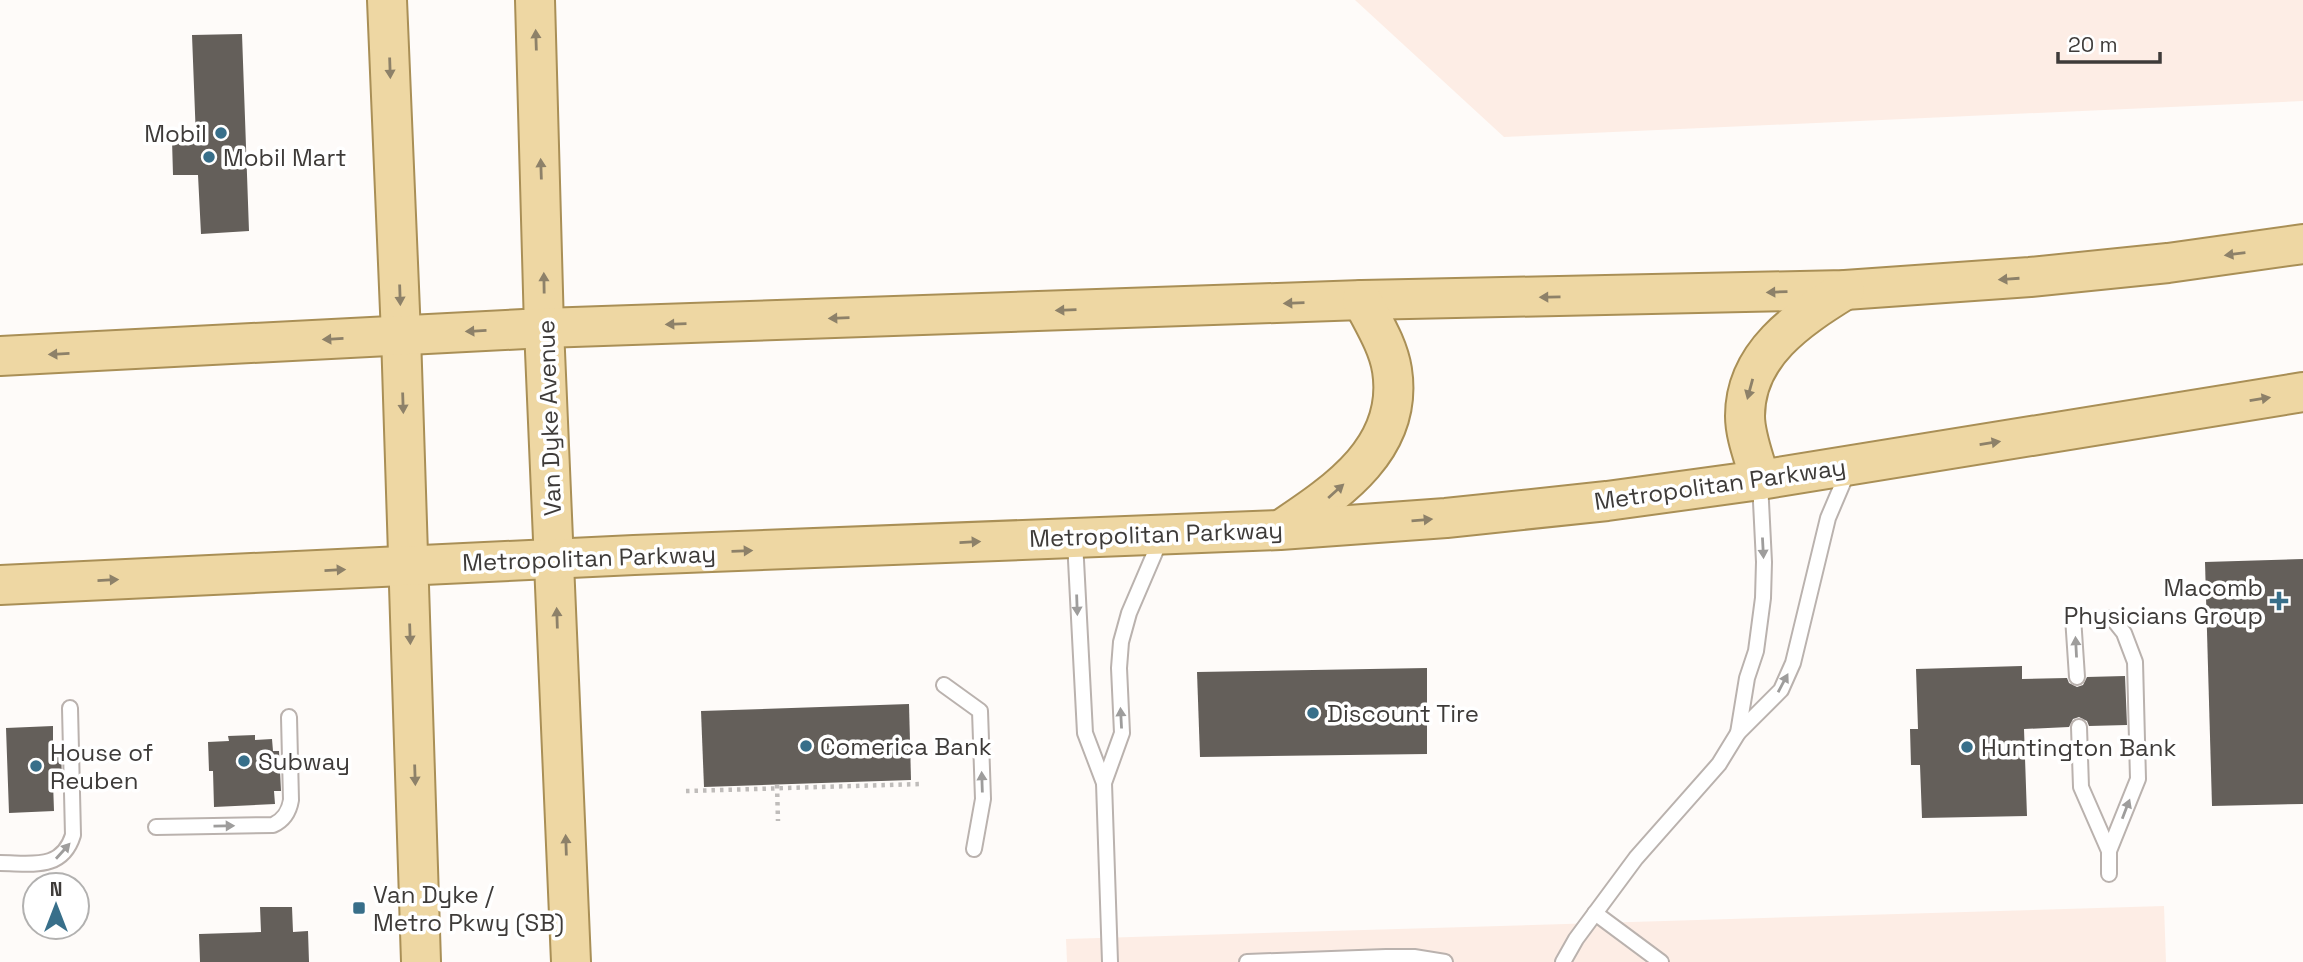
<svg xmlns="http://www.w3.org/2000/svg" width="2303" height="962" font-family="'Space Grotesk',sans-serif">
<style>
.built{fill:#fdede5}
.building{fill:#645f5a}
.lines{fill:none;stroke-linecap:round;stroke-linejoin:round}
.service-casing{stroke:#bab2ae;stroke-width:18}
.primary-casing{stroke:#a98f56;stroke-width:42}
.path{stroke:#bfbcba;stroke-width:4.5;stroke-dasharray:3.5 5;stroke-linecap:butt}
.service{stroke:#fff;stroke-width:14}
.primary{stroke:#eed7a3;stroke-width:38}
.oneway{fill:#8d8169}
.oneway2{fill:#9e9d9c}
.poi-dot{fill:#386f8a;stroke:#fff;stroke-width:2.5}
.labels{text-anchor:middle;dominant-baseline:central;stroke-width:7;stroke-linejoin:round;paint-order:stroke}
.poi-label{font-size:24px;fill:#3e3b39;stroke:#fff;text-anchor:start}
.street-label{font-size:24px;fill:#3e3b39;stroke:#fff}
</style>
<rect width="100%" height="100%" fill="#fefbf9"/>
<g class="built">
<path d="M 1355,0 L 2303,0 L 2303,101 L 1504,137 Z"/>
<path d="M 2164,906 L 2166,962 L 1067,962 L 1066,939 Z"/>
</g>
<g class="building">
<path d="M 242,34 L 249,231 L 201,234 L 198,175 L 173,175 L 172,140 L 196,139 L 192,35 Z"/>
<path d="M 2303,559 L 2303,804 L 2212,806 L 2205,562 Z"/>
<path d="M 2022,666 L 2022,679 L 2067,678 L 2069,683 L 2077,687 L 2083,685 L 2087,677 L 2125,676 L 2127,725 L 2089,726 L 2087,721 L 2079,717 L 2073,719 L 2069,727 L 2024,729 L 2027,816 L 1922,818 L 1920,765 L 1911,765 L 1910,729 L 1918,729 L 1916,669 Z"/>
<path d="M 1427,668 L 1427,754 L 1200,757 L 1197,672 Z"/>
<path d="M 909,704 L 911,780 L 704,787 L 701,711 Z"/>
<path d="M 53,726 L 53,749 L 61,749 L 62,782 L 53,782 L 54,811 L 9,813 L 6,728 Z"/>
<path d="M 255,735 L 255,740 L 272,739 L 273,751 L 279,751 L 281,791 L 274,791 L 275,804 L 214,807 L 213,771 L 209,771 L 208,742 L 229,741 L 228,736 Z"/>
<path d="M 260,907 L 292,907 L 293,932 L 308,931 L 309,962 L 200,962 L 199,934 L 261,932 Z"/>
</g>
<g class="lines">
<g class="service-casing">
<g id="service">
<path d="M 1075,541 L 1085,733 L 1104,783 L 1110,962"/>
<path d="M 2073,617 L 2077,677"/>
<path d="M 944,685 L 980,711 L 983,799 L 974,849"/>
<path d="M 2079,727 L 2081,787 L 2109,851"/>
<path d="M 1738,733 L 1747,678 L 1756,651 L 1763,598 L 1764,562 L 1760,482"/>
<path d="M 1104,783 L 1122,733 L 1119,668 L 1121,642 L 1129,613 L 1162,536"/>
<path d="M 156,827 L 273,825 C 284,820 289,812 291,800 L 289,717"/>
<path d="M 0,863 C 31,863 62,871 73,835 L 70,708"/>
<path d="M 2109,874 L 2109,851 L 2138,779 L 2135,662 L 2124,633 L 2112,618"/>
<path d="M 1595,913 L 1661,962"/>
<path d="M 1247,962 L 1386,957 L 1414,957 L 1445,962"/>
<path d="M 1563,962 L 1576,939 L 1636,858 L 1719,764 L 1738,733 L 1781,690 L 1793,663 L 1828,518 L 1848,471"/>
</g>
</g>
<g class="primary-casing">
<g id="primary">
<path d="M 387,0 L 401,335 L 421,962"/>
<path d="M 535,0 L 544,328 L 571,962"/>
<path d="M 0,356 L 544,328 L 1362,300 L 1845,290 L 2030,277 L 2168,263 L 2303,244"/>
<path d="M 1760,480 C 1755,460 1745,437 1745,416 C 1745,354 1798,319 1845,290"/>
<path d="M 1282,529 C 1339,491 1404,447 1392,370 C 1388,345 1373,322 1362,300"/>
<path d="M 0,585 L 634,555 L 1280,530 L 1446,518 L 1607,501 L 1760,480 L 2303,392"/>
</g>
</g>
<g class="path">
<path d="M 777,785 L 778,821"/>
<path d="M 686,791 L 922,784"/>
</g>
<use href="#service" class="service"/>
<use href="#primary" class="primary"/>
</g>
<defs><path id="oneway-solid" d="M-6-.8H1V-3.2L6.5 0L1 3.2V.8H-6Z" transform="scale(1.75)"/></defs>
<g class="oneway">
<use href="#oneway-solid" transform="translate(536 40) rotate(-92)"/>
<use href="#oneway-solid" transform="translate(390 68) rotate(88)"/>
<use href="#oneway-solid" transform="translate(541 169) rotate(-92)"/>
<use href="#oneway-solid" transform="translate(2235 254) rotate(173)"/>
<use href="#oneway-solid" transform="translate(2009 279) rotate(176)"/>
<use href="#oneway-solid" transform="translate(544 283) rotate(-91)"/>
<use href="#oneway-solid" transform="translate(1777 292) rotate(178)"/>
<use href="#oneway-solid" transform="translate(400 295) rotate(88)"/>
<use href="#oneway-solid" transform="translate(1550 297) rotate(179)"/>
<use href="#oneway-solid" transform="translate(1294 303) rotate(178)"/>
<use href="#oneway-solid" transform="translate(1066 310) rotate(178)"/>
<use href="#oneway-solid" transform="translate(839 318) rotate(178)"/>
<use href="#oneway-solid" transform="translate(676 324) rotate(178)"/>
<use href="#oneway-solid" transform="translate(476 331) rotate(177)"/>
<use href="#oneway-solid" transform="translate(333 339) rotate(177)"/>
<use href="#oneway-solid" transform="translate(59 354) rotate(177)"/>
<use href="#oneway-solid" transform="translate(1750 389) rotate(105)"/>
<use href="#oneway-solid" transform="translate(2260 399) rotate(-9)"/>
<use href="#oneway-solid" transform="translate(403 403) rotate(88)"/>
<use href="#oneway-solid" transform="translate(1990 443) rotate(-9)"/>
<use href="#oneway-solid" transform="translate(1336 491) rotate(-42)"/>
<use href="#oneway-solid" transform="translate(1422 520) rotate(-5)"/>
<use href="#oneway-solid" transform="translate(970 542) rotate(-3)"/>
<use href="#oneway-solid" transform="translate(742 551) rotate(-2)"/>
<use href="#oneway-solid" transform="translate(335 570) rotate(-3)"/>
<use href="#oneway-solid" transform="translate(108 580) rotate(-3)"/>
<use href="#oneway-solid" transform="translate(557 618) rotate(-92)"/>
<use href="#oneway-solid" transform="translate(410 634) rotate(88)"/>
<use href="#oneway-solid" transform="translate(415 775) rotate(88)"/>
<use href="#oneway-solid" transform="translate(566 845) rotate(-92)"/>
</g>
<g class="oneway2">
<use href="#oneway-solid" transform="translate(1763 548) rotate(87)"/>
<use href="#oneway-solid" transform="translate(1077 605) rotate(88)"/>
<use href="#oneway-solid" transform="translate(2076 647) rotate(-93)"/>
<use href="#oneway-solid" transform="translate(1783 683) rotate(-62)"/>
<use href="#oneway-solid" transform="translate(1121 718) rotate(-93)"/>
<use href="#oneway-solid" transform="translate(982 782) rotate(-92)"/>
<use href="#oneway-solid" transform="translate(2126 809) rotate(-69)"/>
<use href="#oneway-solid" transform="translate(224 826) rotate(-1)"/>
<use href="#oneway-solid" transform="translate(63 851) rotate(-48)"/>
</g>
<g class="poi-dot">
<circle cx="221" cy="133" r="7"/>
<circle cx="209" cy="157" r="7"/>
<path d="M2275.5 590.5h7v7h7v7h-7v7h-7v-7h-7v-7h7z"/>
<circle cx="1313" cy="713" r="7"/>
<circle cx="806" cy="746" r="7"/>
<circle cx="1967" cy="747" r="7"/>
<circle cx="244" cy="761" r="7"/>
<circle cx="36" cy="766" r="7"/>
<rect x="352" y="901" width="14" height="14" rx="3.5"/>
</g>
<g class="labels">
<g class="poi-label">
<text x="207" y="133" text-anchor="end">Mobil</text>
<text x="223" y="157">Mobil Mart</text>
<text x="2263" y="587" text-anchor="end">Macomb<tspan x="2263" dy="28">Physicians Group</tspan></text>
<text x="1327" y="713">Discount Tire</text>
<text x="820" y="746">Comerica Bank</text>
<text x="1981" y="747">Huntington Bank</text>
<text x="50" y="752">House of<tspan x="50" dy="28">Reuben</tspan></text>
<text x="258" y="761">Subway</text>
<text x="373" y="894">Van Dyke /<tspan x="373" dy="28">Metro Pkwy (SB)</tspan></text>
</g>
<g class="street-label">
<text transform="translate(549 418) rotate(-92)">Van Dyke Avenue</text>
<text transform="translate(1720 484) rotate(-8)">Metropolitan Parkway</text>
<text transform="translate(1156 534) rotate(-2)">Metropolitan Parkway</text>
<text transform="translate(589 558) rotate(-2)">Metropolitan Parkway</text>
</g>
</g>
<g transform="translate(56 906)"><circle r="33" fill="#ffffff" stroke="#b2b1b0" stroke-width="2"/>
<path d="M0-5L12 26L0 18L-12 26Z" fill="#386f8a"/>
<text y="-10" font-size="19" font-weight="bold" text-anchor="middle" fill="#3e3b39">N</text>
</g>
<path d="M2058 52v10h102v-10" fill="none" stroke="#3e3b39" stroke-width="3.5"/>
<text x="2068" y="52" font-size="21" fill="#3e3b39" stroke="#ffffff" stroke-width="5" paint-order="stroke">20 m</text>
</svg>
